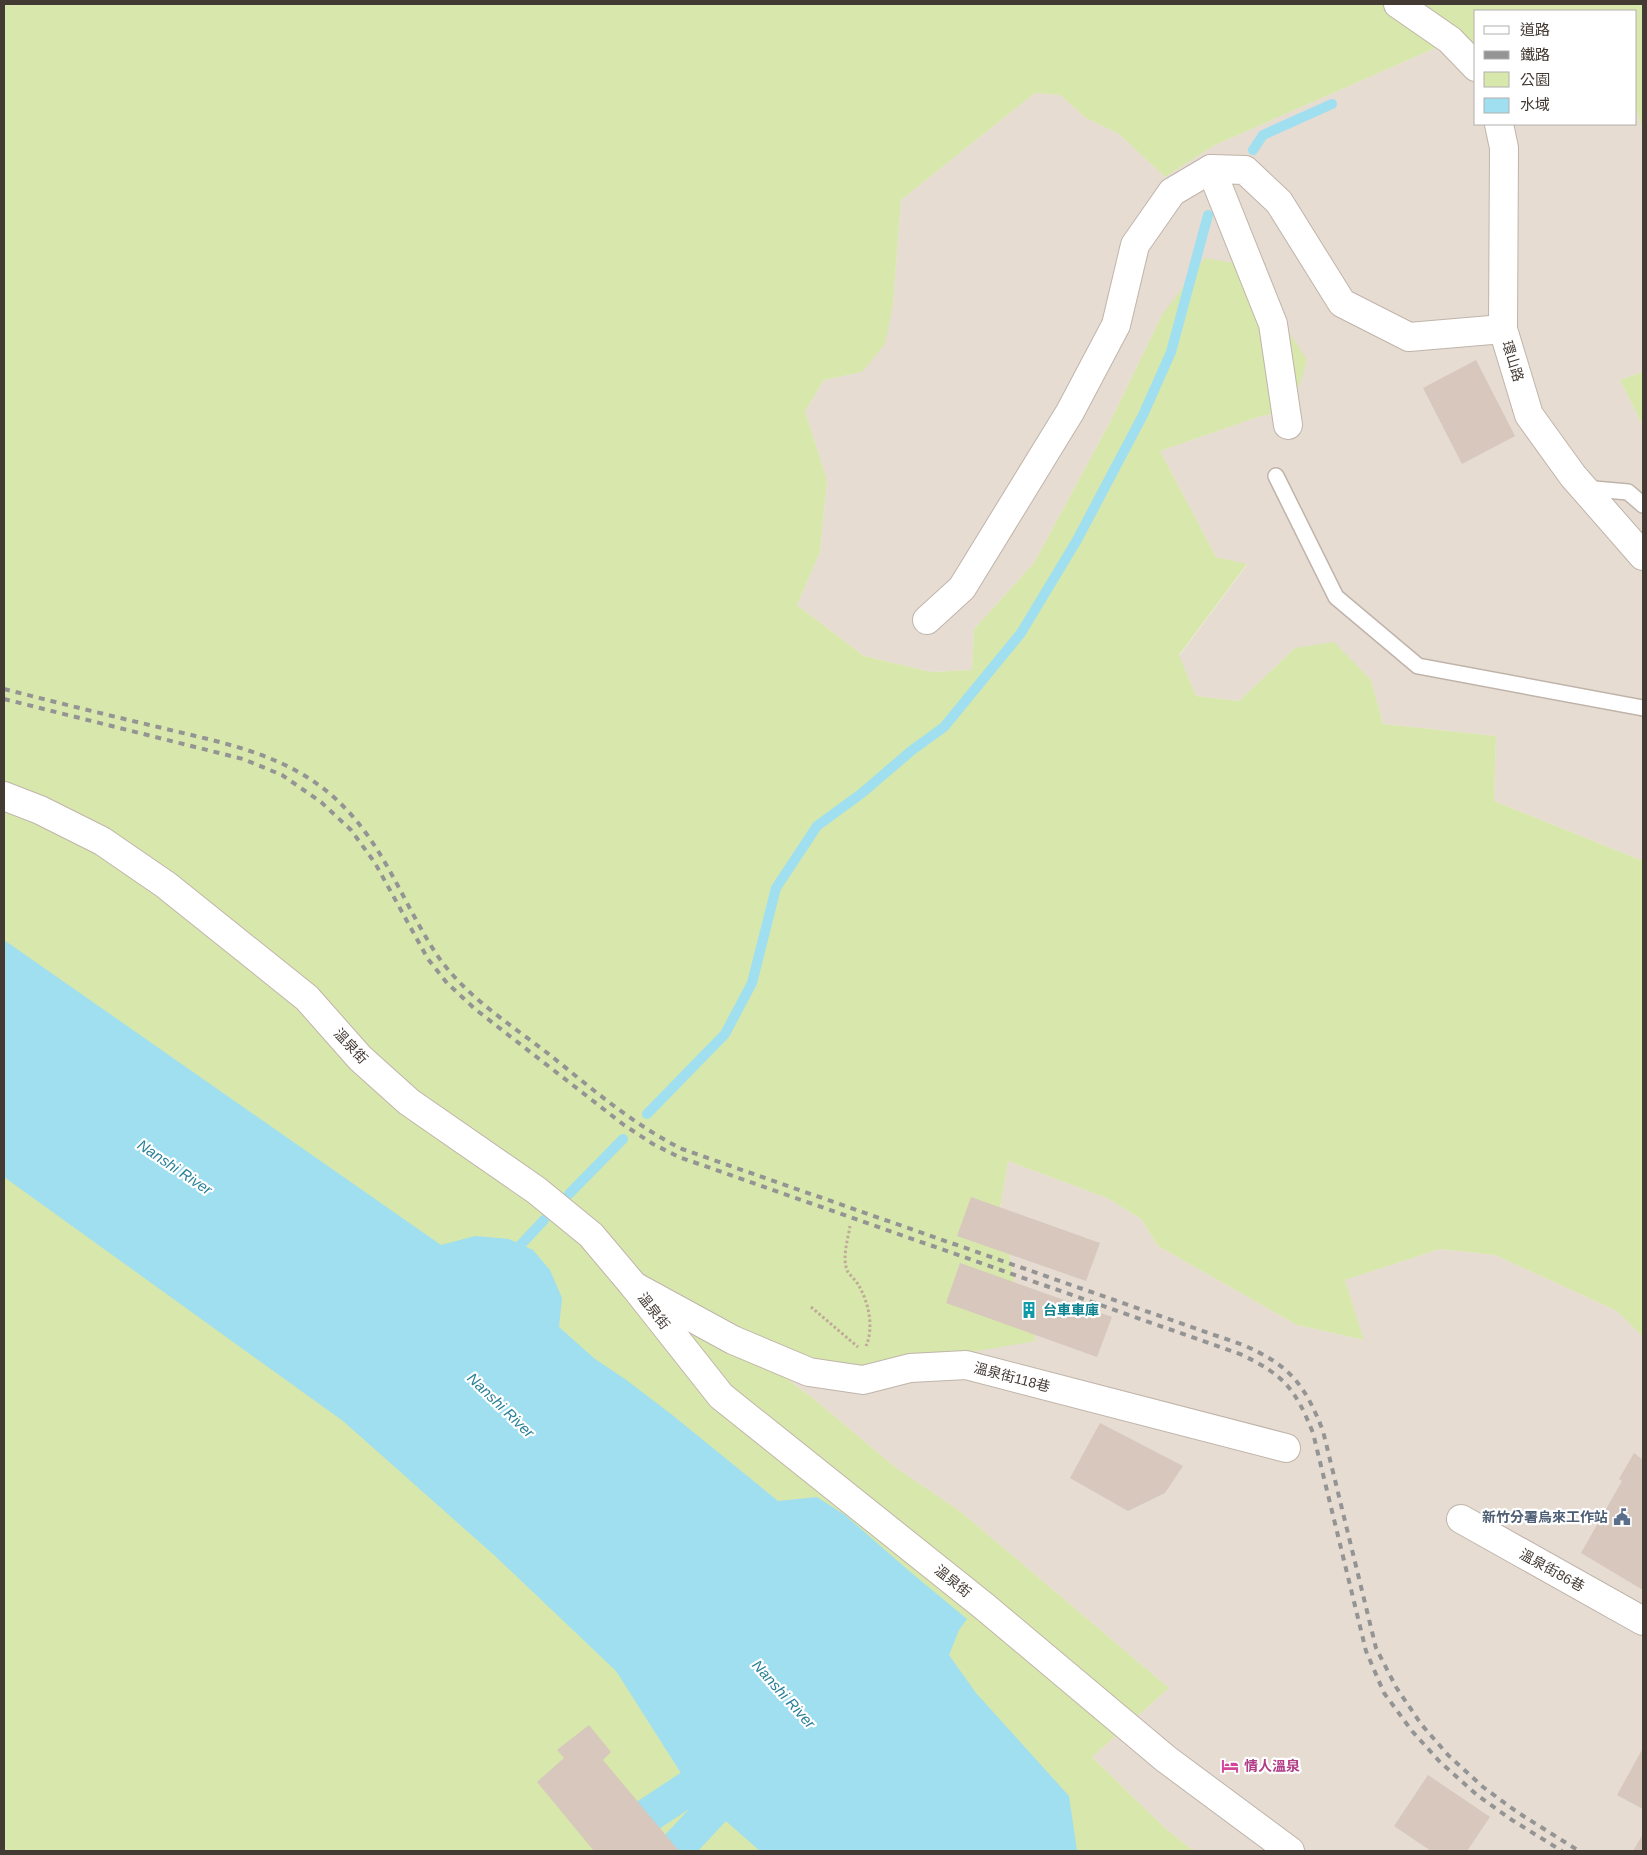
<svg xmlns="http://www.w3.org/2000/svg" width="1647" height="1855" font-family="Helvetica,'Noto Sans TC',sans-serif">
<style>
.residential{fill:#e6dcd2}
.green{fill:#d8e7ac}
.water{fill:#9fdff0}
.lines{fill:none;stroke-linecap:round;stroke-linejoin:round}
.stream{stroke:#9fdff0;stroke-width:10}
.canal{stroke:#9fdff0;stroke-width:35}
.building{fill:#d7c7bc}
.service-casing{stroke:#c0b4aa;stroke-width:18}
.minor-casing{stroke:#c0b4aa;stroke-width:30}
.tertiary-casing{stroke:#c0b4aa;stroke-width:30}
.path{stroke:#bfa998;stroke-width:3;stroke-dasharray:2.5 2.5;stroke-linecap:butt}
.service{stroke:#fff;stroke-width:15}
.minor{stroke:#fff;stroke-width:28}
.tertiary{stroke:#fff;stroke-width:28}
.rail{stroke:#949494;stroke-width:4;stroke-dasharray:6 6;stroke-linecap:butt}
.labels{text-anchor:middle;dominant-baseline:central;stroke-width:4.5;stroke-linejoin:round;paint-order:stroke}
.street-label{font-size:14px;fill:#443a34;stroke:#fff}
.culture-label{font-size:14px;font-weight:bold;fill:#0d838f;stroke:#fff;text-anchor:start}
.service-label{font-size:14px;font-weight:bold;fill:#4e5e75;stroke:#fff;text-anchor:end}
.hotel-label{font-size:14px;font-weight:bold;fill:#b23c85;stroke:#fff;text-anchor:start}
.water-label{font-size:15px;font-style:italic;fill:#298098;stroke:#fff}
</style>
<rect width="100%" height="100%" fill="#f2ebe4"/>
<g class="residential">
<path d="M 1449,42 L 1476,49 L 1476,124 L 1636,124 L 1636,110 L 1643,130 L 1643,372 L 1620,380 L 1643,426 L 1643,861 L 1494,801 L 1496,736 L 1383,724 L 1371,680 L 1295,648 L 1239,701 L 1196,696 L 1179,656 L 1247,565 L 1216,557 L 1160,451 L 1258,417 L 1281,412 L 1162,315 L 1110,422 L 1034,563 L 974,629 L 972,670 L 931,672 L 864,656 L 797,605 L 820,552 L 827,480 L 805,411 L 824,380 L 862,372 L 893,304 L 901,200 L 1035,93 L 1060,95 L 1086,118 L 1119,134 L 1165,177 L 1215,145 Z"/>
<path d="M 1008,1161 L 1107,1198 L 1141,1219 L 1158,1246 L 1297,1325 L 1363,1340 L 1345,1280 L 1440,1249 L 1495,1255 L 1617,1311 L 1643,1337 L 1643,1851 L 1194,1851 L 1166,1829 L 1092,1757 L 1169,1688 L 961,1512 L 895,1467 L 815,1400 L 761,1359 L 1036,1341 L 1015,1283 L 1000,1208 Z"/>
</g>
<g class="green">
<path d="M 4,4 L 1643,4 L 1643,130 L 1636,110 L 1636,11 L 1476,11 L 1476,49 L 1449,42 L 1215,145 L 1165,177 L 1119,134 L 1086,118 L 1060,95 L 1035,93 L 901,200 L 893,304 L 885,344 L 862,372 L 824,380 L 805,411 L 827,480 L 820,552 L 797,605 L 864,656 L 931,672 L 972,670 L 974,629 L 1034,563 L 1110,422 L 1162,315 L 1205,258 L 1238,264 L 1277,314 L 1307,360 L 1300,384 L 1281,412 L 1258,417 L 1160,451 L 1216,557 L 1247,564 L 1179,655 L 1196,696 L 1239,701 L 1295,648 L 1334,642 L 1371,680 L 1383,724 L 1496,736 L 1494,801 L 1643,861 L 1643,1337 L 1617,1311 L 1495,1255 L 1440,1249 L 1345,1280 L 1364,1340 L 1297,1325 L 1158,1246 L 1141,1219 L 1107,1198 L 1008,1161 L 1000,1208 L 1015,1283 L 1036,1341 L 907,1363 L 849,1367 L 761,1359 L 815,1400 L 895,1467 L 961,1512 L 1169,1688 L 1092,1757 L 1166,1829 L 1194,1851 L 4,1851 Z"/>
<path d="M 1643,372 L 1643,426 L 1620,380 Z"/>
</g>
<path class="water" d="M 4,940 L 441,1245 L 475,1236 L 509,1239 L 533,1250 L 550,1270 L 562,1298 L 559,1327 L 595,1359 L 625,1379 L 671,1414 L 778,1501 L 817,1497 L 845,1515 L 908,1570 L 967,1619 L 959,1630 L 949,1655 L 976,1693 L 1069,1796 L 1077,1851 L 760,1851 L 693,1792 L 616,1671 L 494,1555 L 343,1421 L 4,1177 Z"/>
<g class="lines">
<g class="stream">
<path d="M 1253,150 L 1263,135 L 1332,104"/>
<path d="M 647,1114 L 725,1034 L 752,983 L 776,888 L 817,826 L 862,793 L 911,751 L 944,727 L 1021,633 L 1077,540 L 1143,415 L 1171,352 L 1208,215"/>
<path d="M 569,1194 L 623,1139"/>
<path d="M 512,1254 L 544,1220"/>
</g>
<g class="canal">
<path d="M 621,1833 L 729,1762"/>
<path d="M 674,1851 L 746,1774"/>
</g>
</g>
<g class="building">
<path d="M 1476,360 L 1515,436 L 1462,464 L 1423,388 Z"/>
<path d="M 971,1197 L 1100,1243 L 1086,1281 L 957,1236 Z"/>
<path d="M 960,1263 L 1112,1317 L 1097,1357 L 946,1303 Z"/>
<path d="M 1100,1423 L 1183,1466 L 1165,1493 L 1128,1511 L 1070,1478 Z"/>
<path d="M 1634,1453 L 1643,1460 L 1643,1590 L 1581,1553 L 1622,1481 L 1619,1479 Z"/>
<path d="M 589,1725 L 611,1752 L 603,1760 L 679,1851 L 594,1851 L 537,1782 L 564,1758 L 557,1750 Z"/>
<path d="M 1643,1748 L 1643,1809 L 1617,1795 Z"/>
<path d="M 1428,1775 L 1490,1817 L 1467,1851 L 1431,1851 L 1394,1826 Z"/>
<path d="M 1643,1834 L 1643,1851 L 1633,1851 Z"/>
</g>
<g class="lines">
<g class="service-casing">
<g id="service">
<path d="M 1276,476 L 1336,597 L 1418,666 L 1643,708"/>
<path d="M 1583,488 L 1628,492 L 1643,505"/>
</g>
</g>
<g class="minor-casing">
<g id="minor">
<path d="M 1211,169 L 1273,324 L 1288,425"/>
<path d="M 927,620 L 962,588 L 1070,412 L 1116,325 L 1135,245 L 1172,192 L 1211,169 L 1245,170 L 1279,202 L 1342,303 L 1409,337 L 1503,329"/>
<path d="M 634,1286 L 733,1340 L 809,1372 L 863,1380 L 910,1368 L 966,1365 L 1286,1448"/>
<path d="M 1461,1519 L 1643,1621"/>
</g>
</g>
<g class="tertiary-casing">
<g id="tertiary">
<path d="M 1398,4 L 1450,40 L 1476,67"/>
<path d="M 1499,124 L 1504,148 L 1503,329 L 1529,415 L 1573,476 L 1643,556"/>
<path d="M 4,796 L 40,810 L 102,841 L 166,885 L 307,998 L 360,1058 L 409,1102 L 536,1190 L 591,1235 L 634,1286 L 721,1396 L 985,1607 L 1166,1759 L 1290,1851"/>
</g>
</g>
<g class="path">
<path d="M 850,1226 C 848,1239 842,1257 847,1270 C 849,1275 856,1280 859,1286 C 869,1303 874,1328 866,1346"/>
<path d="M 811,1307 L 858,1347"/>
</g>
<use href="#service" class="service"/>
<use href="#minor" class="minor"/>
<use href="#tertiary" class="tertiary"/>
<g class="rail">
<path d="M 4,689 C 55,702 107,715 158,727 C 218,742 280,752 329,793 C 382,838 399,896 435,952 C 463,995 510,1024 550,1055 C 592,1089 634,1125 682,1149 L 1243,1345 C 1290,1365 1305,1385 1323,1431 L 1376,1648 L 1396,1687 L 1421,1724 L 1448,1755 L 1483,1787 L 1517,1812 L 1579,1851"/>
<path d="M 4,699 L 243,759 L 282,775 L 321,802 L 351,830 L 375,863 L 428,959 L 447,983 L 475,1009 L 624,1125 L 653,1144 L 679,1157 L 1240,1354 C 1284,1375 1295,1388 1313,1433 L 1366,1651 L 1384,1693 L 1412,1731 L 1440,1762 L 1477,1795 L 1512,1820 L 1562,1851"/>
</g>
</g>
<defs>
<g id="building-bare" transform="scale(1.35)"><path d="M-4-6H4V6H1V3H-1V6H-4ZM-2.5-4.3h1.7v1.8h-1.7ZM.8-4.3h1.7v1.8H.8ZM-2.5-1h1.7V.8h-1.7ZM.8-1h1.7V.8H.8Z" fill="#0f9aa8" stroke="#fff" stroke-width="2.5" paint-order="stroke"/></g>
<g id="civic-bare" transform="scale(1.35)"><path d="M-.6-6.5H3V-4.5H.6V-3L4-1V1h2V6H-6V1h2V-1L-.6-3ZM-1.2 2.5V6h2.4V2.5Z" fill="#5c6f8a" stroke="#fff" stroke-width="2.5" paint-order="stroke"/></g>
<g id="hotel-bare" transform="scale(1.35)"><path d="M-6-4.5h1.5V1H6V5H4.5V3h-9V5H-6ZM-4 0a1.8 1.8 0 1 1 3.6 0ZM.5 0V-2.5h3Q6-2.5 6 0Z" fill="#d1479c" stroke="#fff" stroke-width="2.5" paint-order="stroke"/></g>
</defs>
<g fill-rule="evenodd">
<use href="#building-bare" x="1029" y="1310"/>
<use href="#civic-bare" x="1622" y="1517"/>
<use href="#hotel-bare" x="1230" y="1766"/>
</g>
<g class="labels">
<g class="street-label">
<text transform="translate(1513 361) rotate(73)">環山路</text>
<text transform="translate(351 1046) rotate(47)">溫泉街</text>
<text transform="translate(654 1311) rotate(52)">溫泉街</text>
<text transform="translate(1012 1377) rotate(15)">溫泉街118巷</text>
<text transform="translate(1552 1570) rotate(29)">溫泉街86巷</text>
<text transform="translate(953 1581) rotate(39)">溫泉街</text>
</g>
<g class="culture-label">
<text x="1043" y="1310">台車車庫</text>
</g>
<g class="service-label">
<text x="1608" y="1517">新竹分署烏來工作站</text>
</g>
<g class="hotel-label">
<text x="1244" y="1766">情人溫泉</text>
</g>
<g class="water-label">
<text transform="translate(175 1167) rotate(34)">Nanshi River</text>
<text transform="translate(501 1405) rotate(44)">Nanshi River</text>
<text transform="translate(784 1694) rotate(48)">Nanshi River</text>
</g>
</g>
<rect width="1647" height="1855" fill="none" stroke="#443a34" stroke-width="10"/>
<rect x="1474" y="10" width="162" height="115" fill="#ffffff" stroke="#b4b0ae"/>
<rect x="1484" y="26" width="25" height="8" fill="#ffffff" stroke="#b4b0ae"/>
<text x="1520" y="35" font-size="15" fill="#443a34">道路</text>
<rect x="1484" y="51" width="25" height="8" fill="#949494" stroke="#b4b0ae"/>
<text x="1520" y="60" font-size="15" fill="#443a34">鐵路</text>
<rect x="1484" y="72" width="25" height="15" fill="#d8e7ac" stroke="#b4b0ae"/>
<text x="1520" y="85" font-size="15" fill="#443a34">公園</text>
<rect x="1484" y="98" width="25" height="15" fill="#9fdff0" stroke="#b4b0ae"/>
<text x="1520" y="110" font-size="15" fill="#443a34">水域</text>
</svg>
